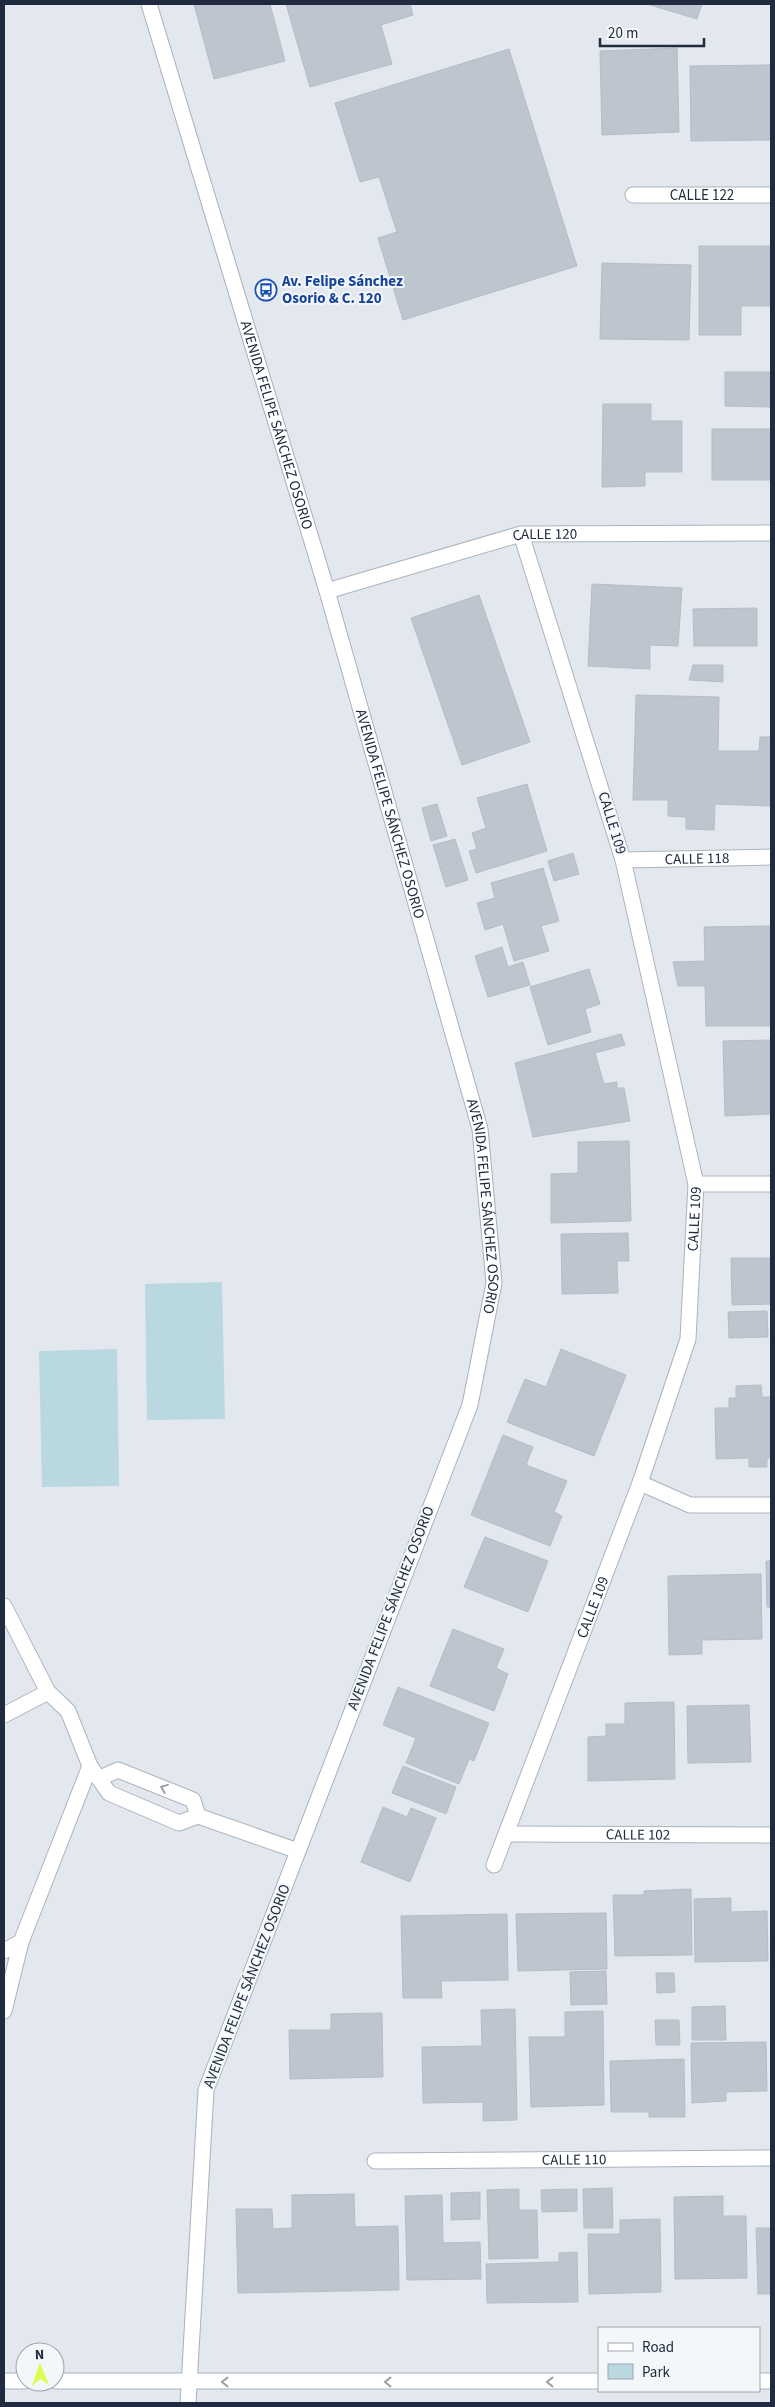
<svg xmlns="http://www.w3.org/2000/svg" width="775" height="2407" font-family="'Source Sans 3',sans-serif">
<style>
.green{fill:#bad8e0}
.building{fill:#bdc6cf;stroke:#b4bdc8}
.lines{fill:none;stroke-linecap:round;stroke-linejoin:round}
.lane-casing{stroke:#acb3bd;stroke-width:17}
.street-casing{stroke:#acb3bd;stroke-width:17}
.secondary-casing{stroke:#a6b1c0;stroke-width:17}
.lane{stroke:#fff;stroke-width:15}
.street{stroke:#fff;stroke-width:15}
.secondary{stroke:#fff;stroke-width:15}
.oneway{stroke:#9ba0a9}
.labels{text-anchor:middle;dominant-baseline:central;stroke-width:4;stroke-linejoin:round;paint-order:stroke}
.street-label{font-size:15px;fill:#212b40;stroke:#f3f7fa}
.transit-label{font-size:15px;font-weight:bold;fill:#164399;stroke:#f3f7fa;text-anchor:start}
</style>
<rect width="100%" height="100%" fill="#e2e8ee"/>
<g class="green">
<path d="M 222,1282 L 225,1419 L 147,1420 L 145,1284 Z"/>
<path d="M 117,1349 L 119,1486 L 42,1487 L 39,1351 Z"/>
</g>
<g class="building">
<path d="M 194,4 L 270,4 L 285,61 L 214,79 Z"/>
<path d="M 286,4 L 410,4 L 413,15 L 381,25 L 392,64 L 310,87 Z"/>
<path d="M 647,4 L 702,4 L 697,19 Z"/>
<path d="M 677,48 L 679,132 L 602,135 L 600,51 Z"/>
<path d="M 509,49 L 577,266 L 403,320 L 378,238 L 397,232 L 379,177 L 360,182 L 335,103 Z"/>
<path d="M 771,65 L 771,140 L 691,141 L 690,66 Z"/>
<path d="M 699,246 L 771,246 L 771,306 L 741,306 L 741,335 L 699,335 Z"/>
<path d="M 602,263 L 691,265 L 689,340 L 600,339 Z"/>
<path d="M 725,372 L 771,372 L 771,407 L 725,406 Z"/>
<path d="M 603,404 L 651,404 L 651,421 L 682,421 L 682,472 L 645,472 L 645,486 L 602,487 Z"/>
<rect x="712" y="429" width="59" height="51"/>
<path d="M 592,584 L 682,588 L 678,646 L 650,645 L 650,669 L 588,666 Z"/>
<path d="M 479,595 L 530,742 L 462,765 L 411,618 Z"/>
<path d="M 757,608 L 757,646 L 694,646 L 693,609 Z"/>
<path d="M 693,665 L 723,665 L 723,682 L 689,680 Z"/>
<path d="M 636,695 L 719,697 L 718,751 L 759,751 L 760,737 L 771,737 L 771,806 L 715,804 L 714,830 L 686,829 L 686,817 L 668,816 L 668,800 L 633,800 Z"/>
<path d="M 527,784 L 547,851 L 476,873 L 469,851 L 477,849 L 472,833 L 486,828 L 477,798 Z"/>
<path d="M 437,804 L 447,836 L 431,841 L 422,808 Z"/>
<path d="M 455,839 L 468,880 L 446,887 L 433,845 Z"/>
<path d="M 573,853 L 579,874 L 554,881 L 548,861 Z"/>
<path d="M 543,868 L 559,921 L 541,926 L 549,951 L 514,961 L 503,924 L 485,930 L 477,903 L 495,898 L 491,883 Z"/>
<path d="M 771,926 L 771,1026 L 706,1026 L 705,986 L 678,986 L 673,962 L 705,961 L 704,927 Z"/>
<path d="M 502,947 L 508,967 L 523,962 L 530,985 L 488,997 L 475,956 Z"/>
<path d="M 589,969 L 600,1004 L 585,1009 L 591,1032 L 548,1045 L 530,987 Z"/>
<path d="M 621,1034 L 625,1045 L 595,1053 L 604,1084 L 617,1082 L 617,1088 L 624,1088 L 630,1121 L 533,1137 L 515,1063 Z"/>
<path d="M 771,1040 L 771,1114 L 725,1116 L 723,1041 Z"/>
<path d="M 629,1141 L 631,1221 L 551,1223 L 551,1174 L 578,1173 L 578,1142 Z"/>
<path d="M 628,1233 L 629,1261 L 617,1261 L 618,1293 L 562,1294 L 561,1234 Z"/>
<path d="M 731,1258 L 771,1258 L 771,1304 L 732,1305 Z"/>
<path d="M 767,1311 L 768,1337 L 729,1338 L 728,1312 Z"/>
<path d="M 561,1349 L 626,1375 L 594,1456 L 507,1422 L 525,1379 L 546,1387 Z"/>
<path d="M 761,1385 L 762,1397 L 771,1397 L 771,1458 L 767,1458 L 767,1467 L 749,1467 L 749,1458 L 716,1459 L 715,1408 L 729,1408 L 729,1398 L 736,1398 L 736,1386 Z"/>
<path d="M 503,1435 L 533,1447 L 526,1465 L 567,1481 L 554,1512 L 562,1516 L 550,1546 L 471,1515 Z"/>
<path d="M 485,1537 L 548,1561 L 528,1612 L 464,1587 Z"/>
<path d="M 766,1561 L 771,1561 L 771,1607 L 767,1607 Z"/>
<path d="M 761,1574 L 762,1639 L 702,1640 L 702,1654 L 669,1655 L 668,1576 Z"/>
<path d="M 453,1629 L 504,1649 L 496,1668 L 508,1674 L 494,1711 L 430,1686 Z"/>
<path d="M 398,1687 L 489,1723 L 474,1761 L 469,1759 L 459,1784 L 406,1763 L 416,1738 L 383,1725 Z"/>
<path d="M 674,1702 L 675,1779 L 588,1781 L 588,1737 L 606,1736 L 606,1724 L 625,1724 L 625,1703 Z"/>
<path d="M 749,1705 L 751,1762 L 688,1763 L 687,1706 Z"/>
<path d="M 403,1766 L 456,1787 L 446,1814 L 392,1793 Z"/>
<path d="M 383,1807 L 407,1817 L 411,1808 L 436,1818 L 410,1882 L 361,1862 Z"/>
<path d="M 691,1889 L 692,1955 L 615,1956 L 613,1895 L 644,1895 L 644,1891 Z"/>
<path d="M 731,1898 L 731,1912 L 767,1911 L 768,1961 L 695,1962 L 694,1899 Z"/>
<path d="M 606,1913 L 607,1969 L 518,1971 L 516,1914 Z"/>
<path d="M 507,1914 L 508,1980 L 441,1981 L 442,1998 L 403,1998 L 401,1916 Z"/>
<path d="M 606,1971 L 607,2004 L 571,2005 L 570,1972 Z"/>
<path d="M 656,1973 L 674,1973 L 675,1992 L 657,1993 Z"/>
<path d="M 725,2006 L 726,2040 L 692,2040 L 692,2007 Z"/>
<path d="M 515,2009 L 517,2120 L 483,2121 L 483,2102 L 423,2103 L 422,2047 L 482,2046 L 481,2010 Z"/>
<path d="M 603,2011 L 604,2105 L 531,2107 L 529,2037 L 565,2037 L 565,2012 Z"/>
<path d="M 382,2013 L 383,2077 L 290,2079 L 289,2030 L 331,2030 L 331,2014 Z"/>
<path d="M 655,2020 L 679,2020 L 680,2045 L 656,2045 Z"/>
<path d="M 766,2042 L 767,2091 L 726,2092 L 726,2101 L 692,2103 L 691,2043 Z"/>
<path d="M 684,2059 L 685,2117 L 649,2117 L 649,2112 L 611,2112 L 610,2061 Z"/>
<path d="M 612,2188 L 613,2228 L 584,2228 L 583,2189 Z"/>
<path d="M 519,2189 L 519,2210 L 537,2210 L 538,2258 L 489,2259 L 487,2190 Z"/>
<path d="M 577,2189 L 577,2211 L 542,2212 L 541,2190 Z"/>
<path d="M 480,2192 L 480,2219 L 451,2220 L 451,2193 Z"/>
<path d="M 354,2194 L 355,2227 L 398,2226 L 399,2290 L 238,2293 L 236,2209 L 272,2209 L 273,2229 L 292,2228 L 292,2195 Z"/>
<path d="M 442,2195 L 443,2243 L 480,2242 L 481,2279 L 407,2280 L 405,2196 Z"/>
<path d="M 723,2196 L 723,2216 L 746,2216 L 747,2278 L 675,2279 L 674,2197 Z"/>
<path d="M 660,2219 L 661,2292 L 589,2294 L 588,2234 L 620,2234 L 620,2220 Z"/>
<path d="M 756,2228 L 771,2228 L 771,2294 L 758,2294 Z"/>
<path d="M 577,2252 L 578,2302 L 487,2303 L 486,2264 L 559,2262 L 559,2253 Z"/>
</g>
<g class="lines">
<g class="lane-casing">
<g id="lane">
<path d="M 4,1606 L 48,1692 L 68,1711 L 90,1766 L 109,1793 L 179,1823 L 198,1816 L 298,1851"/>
<path d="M 4,1715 L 48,1692"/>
<path d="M 100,1778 L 118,1770 L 193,1800 L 198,1816"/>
<path d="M 4,1951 L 21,1942"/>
<path d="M 4,2011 L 21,1942 L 90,1766"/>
</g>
</g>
<g class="street-casing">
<g id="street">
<path id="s1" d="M 633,195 L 771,195"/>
<path id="s2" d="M 327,591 L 521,534 L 771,533"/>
<path id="s3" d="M 623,860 L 771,857"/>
<path d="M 696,1184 L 771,1184"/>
<path d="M 640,1483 L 690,1505 L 771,1505"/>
<path id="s4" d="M 506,1834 L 771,1835"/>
<path id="s5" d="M 494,1865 L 640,1483 L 688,1339 L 696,1184 L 623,860 L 521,534"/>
<path id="s6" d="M 375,2161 L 771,2158"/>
</g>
</g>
<g class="secondary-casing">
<g id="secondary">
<path id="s7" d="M 149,4 L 327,591 L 480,1129 L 494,1283 L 470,1405 L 206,2090 L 188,2403"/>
<path d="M 4,2381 L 25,2381"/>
<path d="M 55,2381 L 599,2381"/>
<path d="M 759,2381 L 771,2381"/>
</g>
</g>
<use href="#lane" class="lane"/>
<use href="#street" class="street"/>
<use href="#secondary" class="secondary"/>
</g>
<defs><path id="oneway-chevron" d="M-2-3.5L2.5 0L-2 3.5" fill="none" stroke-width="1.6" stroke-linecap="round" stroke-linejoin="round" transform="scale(1.25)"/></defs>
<g class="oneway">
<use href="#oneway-chevron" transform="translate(164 1788) rotate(-158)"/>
<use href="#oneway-chevron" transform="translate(225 2382) rotate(180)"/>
<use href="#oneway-chevron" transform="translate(388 2382) rotate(180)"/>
<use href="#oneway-chevron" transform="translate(550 2382) rotate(180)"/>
</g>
<defs>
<g id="bus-ring" transform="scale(1.125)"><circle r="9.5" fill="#f3f7fa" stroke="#1a4fb4" stroke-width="1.5"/><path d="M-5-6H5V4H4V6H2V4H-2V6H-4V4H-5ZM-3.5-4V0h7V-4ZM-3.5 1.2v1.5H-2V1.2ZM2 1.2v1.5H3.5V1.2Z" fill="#1a4fb4"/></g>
</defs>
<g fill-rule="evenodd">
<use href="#bus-ring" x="266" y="290"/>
</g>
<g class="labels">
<g class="street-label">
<text stroke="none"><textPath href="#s1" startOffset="69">CALLE 122</textPath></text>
<text stroke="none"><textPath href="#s7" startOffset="440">AVENIDA FELIPE SÁNCHEZ OSORIO</textPath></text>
<text stroke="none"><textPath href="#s2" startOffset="226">CALLE 120</textPath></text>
<text stroke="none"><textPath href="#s7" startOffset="845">AVENIDA FELIPE SÁNCHEZ OSORIO</textPath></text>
<text transform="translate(612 823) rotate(73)">CALLE 109</text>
<text stroke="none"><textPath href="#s3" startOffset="74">CALLE 118</textPath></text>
<text stroke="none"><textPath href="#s7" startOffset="1250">AVENIDA FELIPE SÁNCHEZ OSORIO</textPath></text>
<text stroke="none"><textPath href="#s5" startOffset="681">CALLE 109</textPath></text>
<text stroke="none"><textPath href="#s5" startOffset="276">CALLE 109</textPath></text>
<text transform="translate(391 1608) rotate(-69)">AVENIDA FELIPE SÁNCHEZ OSORIO</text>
<text stroke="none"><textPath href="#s4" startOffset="132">CALLE 102</textPath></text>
<text transform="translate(247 1986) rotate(-69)">AVENIDA FELIPE SÁNCHEZ OSORIO</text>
<text stroke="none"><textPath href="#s6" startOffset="199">CALLE 110</textPath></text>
</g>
<g class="transit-label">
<text x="282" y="281">Av. Felipe Sánchez<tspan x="282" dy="17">Osorio &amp; C. 120</tspan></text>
</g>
</g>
<rect width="775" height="2407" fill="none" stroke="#212b40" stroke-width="10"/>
<rect x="598" y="2327" width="162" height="65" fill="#f3f7fa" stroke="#9fa5b0"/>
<rect x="608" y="2343" width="25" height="8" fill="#ffffff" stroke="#9fa5b0"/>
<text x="642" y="2352" font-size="15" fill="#212b40">Road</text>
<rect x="608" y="2364" width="25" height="15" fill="#bad8e0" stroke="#9fa5b0"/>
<text x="642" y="2377" font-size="15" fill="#212b40">Park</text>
<g transform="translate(40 2367) rotate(358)"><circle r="24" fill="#f3f7fa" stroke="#9fa5b0"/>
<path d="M0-4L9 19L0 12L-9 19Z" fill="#ddfd51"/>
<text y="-8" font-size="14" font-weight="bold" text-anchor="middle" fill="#212b40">N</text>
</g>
<path d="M600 38v8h104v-8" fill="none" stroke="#212b40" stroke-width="2.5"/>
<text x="608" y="38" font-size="15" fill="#212b40" stroke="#f3f7fa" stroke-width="4" paint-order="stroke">20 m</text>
</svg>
